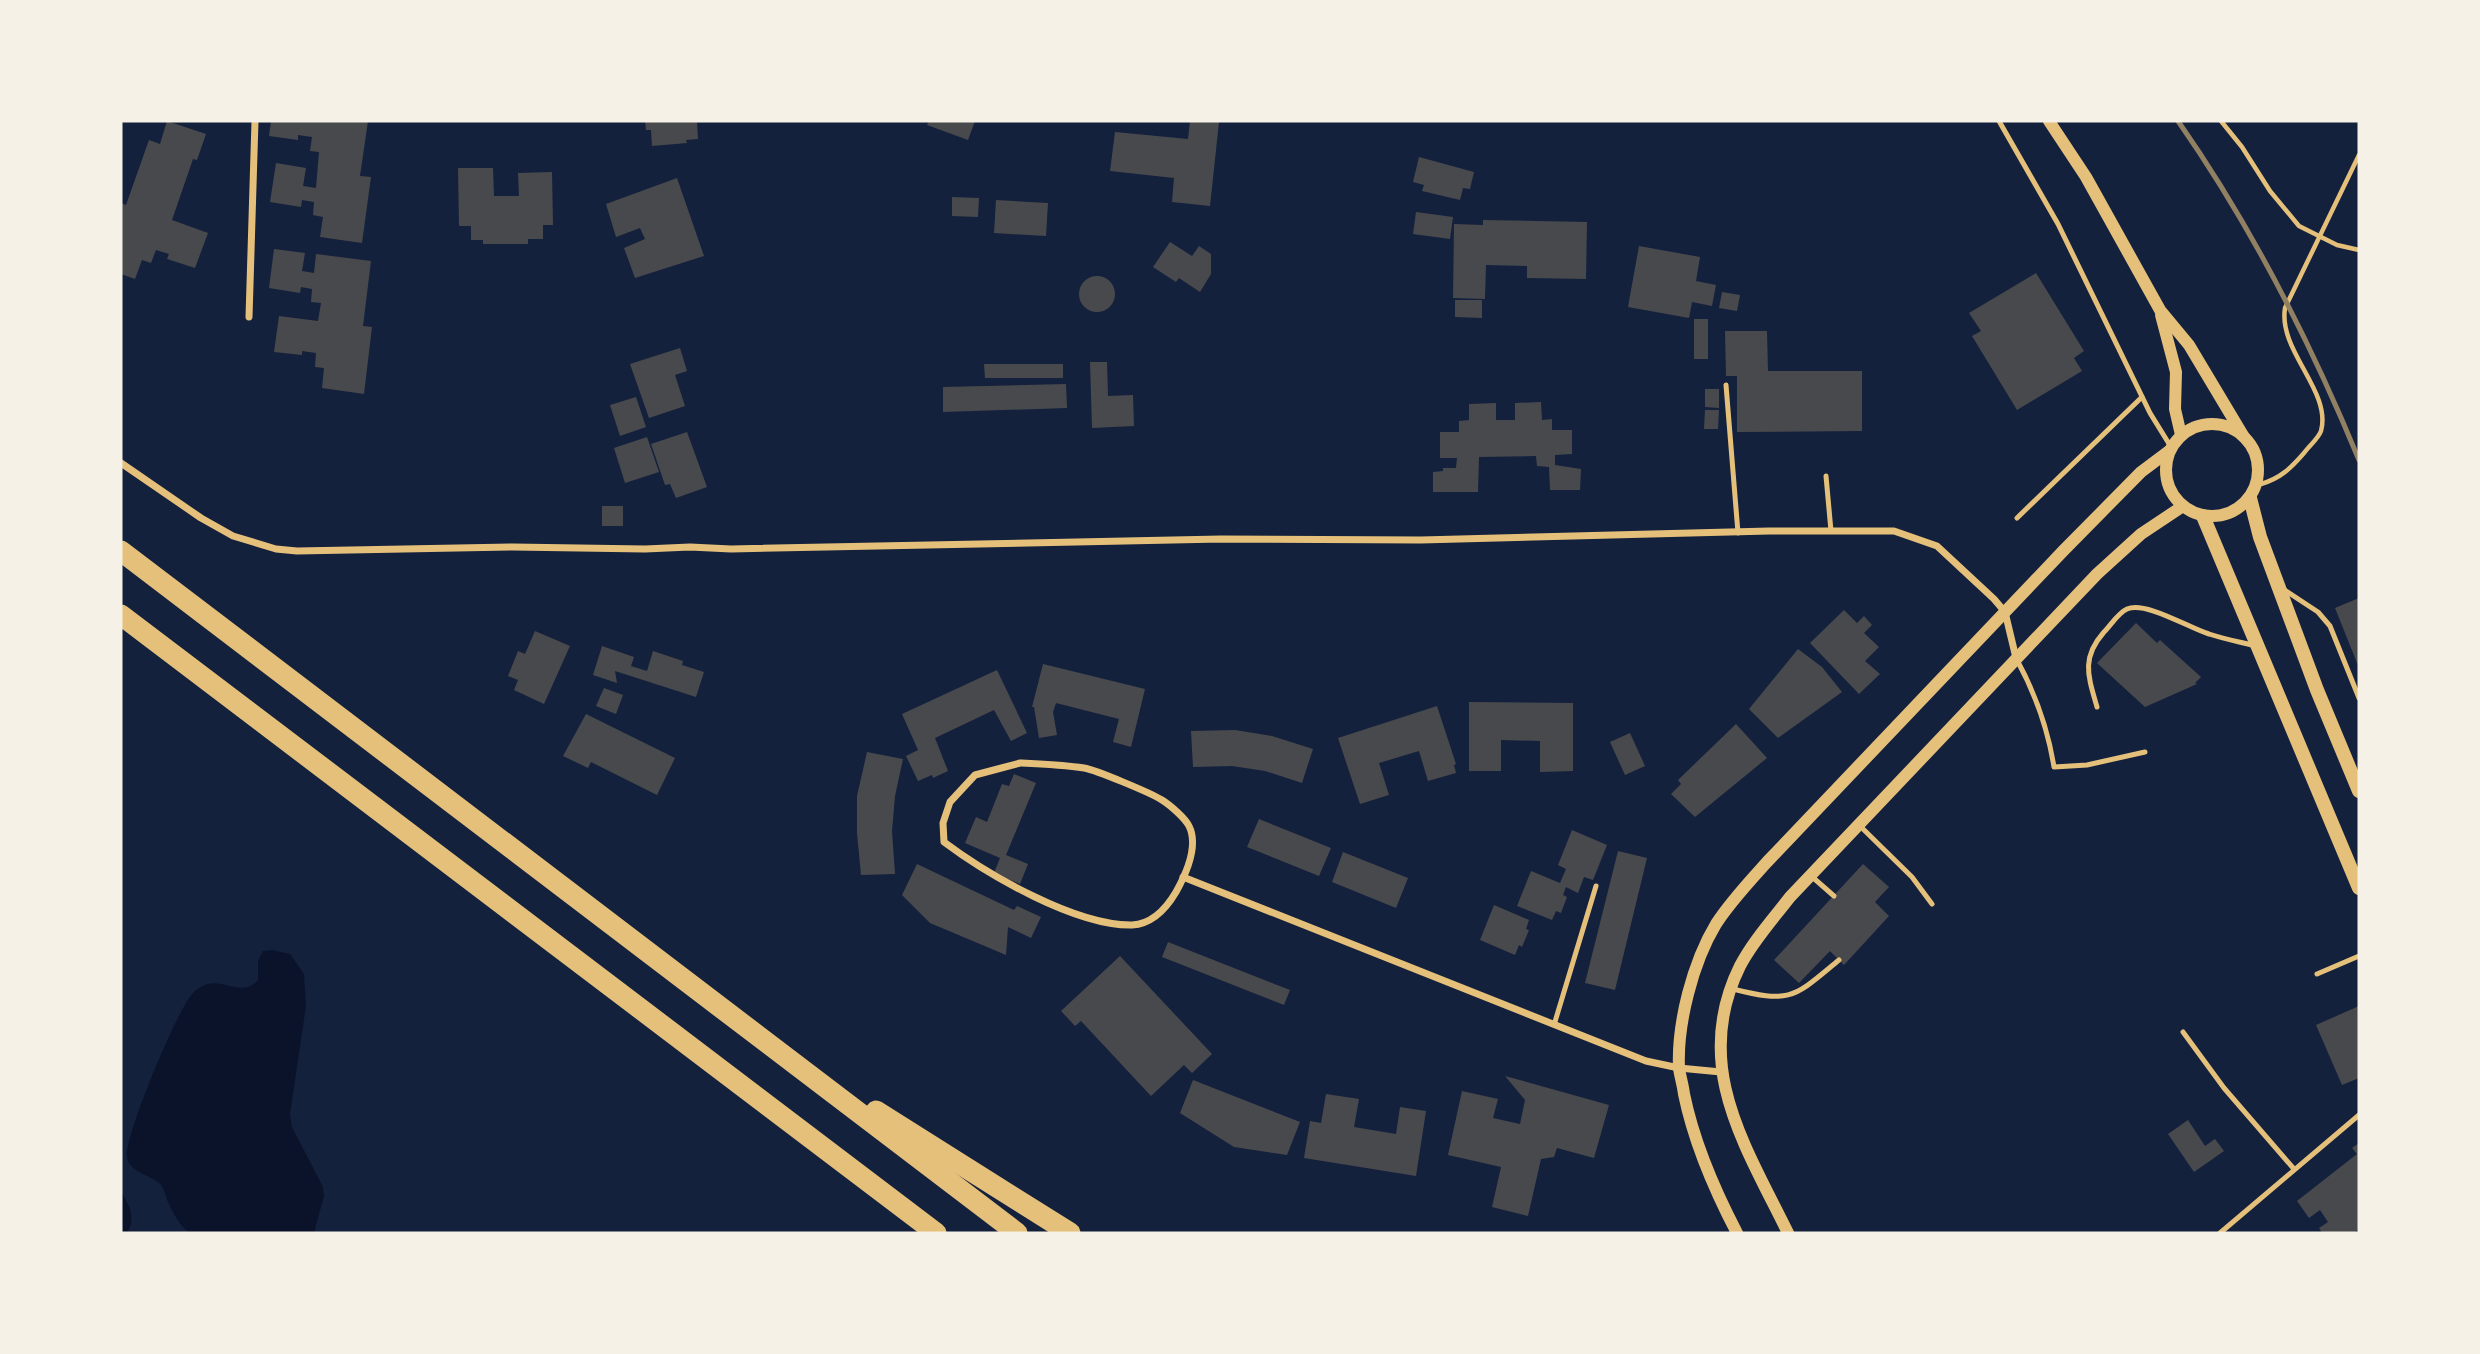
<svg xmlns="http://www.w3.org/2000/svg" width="2480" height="1354" font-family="Barlow,sans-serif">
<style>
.water{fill:#0b132b}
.building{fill:#48494c}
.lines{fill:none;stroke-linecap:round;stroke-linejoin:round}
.path{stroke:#e5c07b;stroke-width:4.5}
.service{stroke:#e5c07b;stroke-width:5}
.minor{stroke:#e5c07b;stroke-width:7}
.tertiary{stroke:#e5c07b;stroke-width:12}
.secondary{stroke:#e5c07b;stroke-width:14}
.motorway{stroke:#e5c07b;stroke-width:21}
.rail{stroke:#918062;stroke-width:5}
</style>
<rect width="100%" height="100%" fill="#14213d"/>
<g class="water">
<path d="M 272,950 L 290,954 L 304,974 L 306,1006 L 290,1114 L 292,1127 L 323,1187 L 324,1196 L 314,1233 L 189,1233 C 179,1224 174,1215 168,1202 C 165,1196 165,1188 159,1183 C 150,1175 130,1172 127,1158 C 123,1140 179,1003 195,991 C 219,970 239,1001 258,980 L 258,961 L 263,951 Z"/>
<path d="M 121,1192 C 130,1206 136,1218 127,1233 L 121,1233 Z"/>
</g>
<g class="building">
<path d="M 167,121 L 206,134 L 197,160 L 193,159 L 172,220 L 208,233 L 195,268 L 167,259 L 169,254 L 156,250 L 151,263 L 142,260 L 135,279 L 121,274 L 121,203 L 126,205 L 149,140 L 160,144 Z"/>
<path d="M 271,121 L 368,121 L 360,176 L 371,177 L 362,243 L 320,237 L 323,217 L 313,215 L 314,202 L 302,200 L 301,207 L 270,202 L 276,163 L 306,168 L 303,186 L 316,188 L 319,152 L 310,151 L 312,137 L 298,135 L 298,140 L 269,136 Z"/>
<path d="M 645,121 L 697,121 L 698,139 L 686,140 L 687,143 L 652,146 L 651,130 L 646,130 Z"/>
<path d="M 929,121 L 975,121 L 968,140 L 927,125 Z"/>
<path d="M 1190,121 L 1219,122 L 1210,206 L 1172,202 L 1174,178 L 1110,171 L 1115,132 L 1188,139 Z"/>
<path d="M 1419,157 L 1474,172 L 1470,189 L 1463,188 L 1460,200 L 1422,191 L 1424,185 L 1413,182 Z"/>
<path d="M 458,168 L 493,168 L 494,196 L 519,196 L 518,173 L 552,172 L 553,225 L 543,225 L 543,239 L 528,239 L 528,244 L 483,244 L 483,240 L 471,240 L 471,226 L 459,226 Z"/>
<path d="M 677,178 L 704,256 L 635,278 L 624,248 L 645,239 L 640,228 L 616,237 L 606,204 Z"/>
<path d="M 952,197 L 979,198 L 978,217 L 952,216 Z"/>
<path d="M 996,200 L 1048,203 L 1046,236 L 994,233 Z"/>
<path d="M 1416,212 L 1453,217 L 1450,239 L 1413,234 Z"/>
<path d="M 1483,220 L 1587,222 L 1586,279 L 1527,278 L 1527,266 L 1486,265 L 1485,299 L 1453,298 L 1454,224 L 1483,225 Z"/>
<path d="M 1170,242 L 1192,256 L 1199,246 L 1211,254 L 1211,274 L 1200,292 L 1179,278 L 1176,282 L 1153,267 Z"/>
<path d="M 1639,246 L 1700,257 L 1696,281 L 1716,285 L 1712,306 L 1692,302 L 1689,318 L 1628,307 Z"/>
<path d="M 274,249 L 305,253 L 302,271 L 314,273 L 316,254 L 371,261 L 363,326 L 372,327 L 364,394 L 322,388 L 324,368 L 315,367 L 316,353 L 302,351 L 302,355 L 274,352 L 279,316 L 318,321 L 321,303 L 311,302 L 312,289 L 301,287 L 300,293 L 269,288 Z"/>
<path d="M 2036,273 L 2084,351 L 2074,358 L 2082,371 L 2017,410 L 1972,336 L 1981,331 L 1969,313 Z"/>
<circle cx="1097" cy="294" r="18"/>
<path d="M 1722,292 L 1740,295 L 1737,311 L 1719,308 Z"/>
<path d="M 1455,300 L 1482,300 L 1482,318 L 1455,317 Z"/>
<rect x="1694" y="319" width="14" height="40"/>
<path d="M 1725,331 L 1767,331 L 1768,371 L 1862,371 L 1862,431 L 1737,432 L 1737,376 L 1726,376 Z"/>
<path d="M 680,348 L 687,371 L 675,375 L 685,406 L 649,418 L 630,364 Z"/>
<path d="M 1090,362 L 1107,362 L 1108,396 L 1133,395 L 1134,426 L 1092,428 Z"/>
<path d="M 984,364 L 1063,364 L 1063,378 L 985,378 Z"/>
<path d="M 1066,384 L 1067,408 L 943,412 L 943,387 Z"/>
<path d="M 1705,389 L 1719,389 L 1719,408 L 1705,407 Z"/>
<path d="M 636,397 L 646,427 L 620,436 L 610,405 Z"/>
<path d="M 1541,402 L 1542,420 L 1552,419 L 1552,430 L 1572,430 L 1572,454 L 1555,455 L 1555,465 L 1581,469 L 1580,490 L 1550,490 L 1549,467 L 1537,466 L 1536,456 L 1479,457 L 1478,492 L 1433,492 L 1433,472 L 1443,471 L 1443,468 L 1456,468 L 1457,458 L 1440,458 L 1440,432 L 1459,432 L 1459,421 L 1469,420 L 1469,404 L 1496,403 L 1496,420 L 1515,420 L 1515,403 Z"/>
<path d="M 1705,410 L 1719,410 L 1718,429 L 1704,429 Z"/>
<path d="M 687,432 L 707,487 L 676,498 L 670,484 L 665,485 L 651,444 Z"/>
<path d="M 647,437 L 659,472 L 625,483 L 614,448 Z"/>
<rect x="602" y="506" width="21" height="20"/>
<path d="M 2359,598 L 2359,668 L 2335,608 Z"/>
<path d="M 1844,610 L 1857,623 L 1864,616 L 1872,625 L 1864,633 L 1879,647 L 1865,661 L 1880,674 L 1859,694 L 1810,643 Z"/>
<path d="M 2136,623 L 2157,643 L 2160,640 L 2201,677 L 2195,683 L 2197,684 L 2145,707 L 2097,663 Z"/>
<path d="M 535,631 L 570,646 L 544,704 L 514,690 L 518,680 L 508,676 L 518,651 L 525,654 Z"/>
<path d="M 602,646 L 634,657 L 631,666 L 647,671 L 653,651 L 683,661 L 682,665 L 704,672 L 696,697 L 615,671 L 617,683 L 593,675 Z"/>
<path d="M 1798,649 L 1822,667 L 1842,692 L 1778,738 L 1749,709 Z"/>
<path d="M 1043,664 L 1145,689 L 1131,747 L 1113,742 L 1119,719 L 1056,703 L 1053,712 L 1057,735 L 1039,738 L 1034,707 L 1032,707 Z"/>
<path d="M 997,670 L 1027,733 L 1011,741 L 994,710 L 935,738 L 948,771 L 933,778 L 932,775 L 918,781 L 906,756 L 918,750 L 902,714 Z"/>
<path d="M 604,688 L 623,695 L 616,714 L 596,706 Z"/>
<path d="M 1469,702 L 1573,703 L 1573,771 L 1540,772 L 1540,741 L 1501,740 L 1501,771 L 1469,771 Z"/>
<path d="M 1437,706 L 1456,764 L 1454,765 L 1456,773 L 1428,781 L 1419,751 L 1379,763 L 1389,795 L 1360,804 L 1338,738 Z"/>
<path d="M 586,714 L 675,758 L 657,795 L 591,762 L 588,768 L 563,756 Z"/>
<path d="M 1736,724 L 1767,758 L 1695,817 L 1671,794 L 1681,784 L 1678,780 Z"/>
<path d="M 1235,730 L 1272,736 L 1313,749 L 1302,783 L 1265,771 L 1232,766 L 1193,767 L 1191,731 Z"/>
<path d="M 1630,733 L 1645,766 L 1625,775 L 1610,742 Z"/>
<path d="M 867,752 L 903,759 L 895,796 L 892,831 L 895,874 L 861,875 L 857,833 L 857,796 Z"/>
<path d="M 1014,774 L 1036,783 L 1006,855 L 1028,864 L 1020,884 L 994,873 L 1000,858 L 965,843 L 976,817 L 987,822 L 1002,784 L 1009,786 Z"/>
<path d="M 1259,819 L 1331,848 L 1319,876 L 1247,847 Z"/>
<path d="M 1572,830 L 1607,845 L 1593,880 L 1584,877 L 1578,893 L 1566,887 L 1563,895 L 1567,897 L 1561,913 L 1556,911 L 1552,920 L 1517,906 L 1531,871 L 1560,883 L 1566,869 L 1558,865 Z"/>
<path d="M 1618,851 L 1647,858 L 1615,990 L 1585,983 Z"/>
<path d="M 1343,852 L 1408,878 L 1396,908 L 1332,882 Z"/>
<path d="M 917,864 L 1014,910 L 1017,906 L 1041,917 L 1031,938 L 1008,927 L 1006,955 L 930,923 L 902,895 Z"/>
<path d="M 1863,864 L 1889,887 L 1875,902 L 1889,916 L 1844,965 L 1830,951 L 1799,983 L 1774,960 Z"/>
<path d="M 1494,905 L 1529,920 L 1526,929 L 1529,930 L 1522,947 L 1519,945 L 1515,955 L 1480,940 Z"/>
<path d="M 1168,942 L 1290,990 L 1284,1005 L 1162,957 Z"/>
<path d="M 1120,956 L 1212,1054 L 1192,1073 L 1184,1065 L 1151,1096 L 1081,1021 L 1075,1026 L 1061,1011 Z"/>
<path d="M 2359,1006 L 2359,1078 L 2342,1085 L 2316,1025 Z"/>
<path d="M 1505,1076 L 1609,1105 L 1594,1158 L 1557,1148 L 1554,1157 L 1541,1159 L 1528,1216 L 1492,1207 L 1501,1167 L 1448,1155 L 1462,1091 L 1498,1099 L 1493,1118 L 1520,1124 L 1525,1100 Z"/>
<path d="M 1193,1080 L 1300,1122 L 1287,1155 L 1234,1147 L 1180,1113 Z"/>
<path d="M 1326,1094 L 1359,1099 L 1354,1127 L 1396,1134 L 1400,1107 L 1426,1111 L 1416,1176 L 1304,1158 L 1310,1121 L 1321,1123 Z"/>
<path d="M 2188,1120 L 2205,1146 L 2215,1139 L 2224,1151 L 2194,1172 L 2168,1134 Z"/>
<path d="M 2359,1143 L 2359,1229 L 2354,1233 L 2322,1233 L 2319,1228 L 2328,1222 L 2320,1210 L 2309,1218 L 2297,1201 L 2357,1154 L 2352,1148 Z"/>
</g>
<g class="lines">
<g class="path">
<path d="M 2221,121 L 2242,147 L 2270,191 L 2299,226 L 2337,245 L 2359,250"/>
<path d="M 2261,484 C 2281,478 2291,468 2304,453 C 2309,446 2318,439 2321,431 C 2332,391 2278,351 2285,308 L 2359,155"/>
</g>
<g class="service">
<path d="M 1999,121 L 2058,224 L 2150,413 L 2171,447"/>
<path d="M 1726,385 L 1738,533"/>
<path d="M 1826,476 L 1831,531"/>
<path d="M 2017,518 L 2142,397"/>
<path d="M 2283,589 L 2318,612 L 2330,626 L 2359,698"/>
<path d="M 2017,660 C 2035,693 2048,729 2054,767 L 2087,765 L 2145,752"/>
<path d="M 2097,707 C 2088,676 2081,658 2104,632 C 2111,625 2118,613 2127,609 C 2146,601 2189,628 2209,634 C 2224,639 2240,642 2256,646"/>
<path d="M 1859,825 L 1912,877 L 1932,904"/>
<path d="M 1810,875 L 1834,896"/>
<path d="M 2317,974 L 2359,956"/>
<path d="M 1733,989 C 1792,1004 1794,997 1839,960"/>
<path d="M 1554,1025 L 1596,886"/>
<path d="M 2183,1032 L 2224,1088 L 2294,1169"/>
<path d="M 2220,1233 L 2359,1115"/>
</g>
<g class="minor">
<path d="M 249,317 L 255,121"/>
<path d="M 121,463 L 201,518 L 233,536 L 276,549 L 297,551 L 513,547 L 645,549 L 690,547 L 731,549 L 1221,539 L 1421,540 L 1769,531 L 1894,531 L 1937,546 L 1994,599 L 2005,612 L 2016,658"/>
<path d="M 1020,763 C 1041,764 1063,765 1084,768 C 1096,770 1151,793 1162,800 C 1170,805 1185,818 1189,826 C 1199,846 1186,874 1176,892 C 1166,909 1152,924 1132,925 C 1076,926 988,875 944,842 L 943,823 L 950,802 L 975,775 Z"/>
<path d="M 1183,877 L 1646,1061 L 1679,1068 L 1721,1072"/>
</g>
<g class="tertiary">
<path d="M 2049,121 L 2086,177 L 2160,310 L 2189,345 L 2244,437"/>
<path d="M 2161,315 L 2176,372 L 2175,409 L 2181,435"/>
<circle cx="2212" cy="470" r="46"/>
<path d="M 1737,1233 C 1714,1189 1694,1143 1684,1094 C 1683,1085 1680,1076 1679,1068 C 1677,1023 1693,962 1716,924 C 1730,902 1749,882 1767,862 L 2064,550 L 2141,472 L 2169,451"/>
<path d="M 1788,1233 C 1745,1145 1691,1065 1740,966 C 1753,941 1773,919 1790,897 L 2097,574 L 2141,534 L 2183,506"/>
</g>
<g class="secondary">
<path d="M 2250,498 L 2260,537 L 2317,690 L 2359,791"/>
<path d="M 2203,516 L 2359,888"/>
</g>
<g class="motorway">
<path d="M 121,551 L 1017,1233"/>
<path d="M 121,615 L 936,1233"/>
<path d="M 876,1111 L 1070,1233"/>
</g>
<path class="rail" d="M 2178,121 C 2252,227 2310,341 2359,460"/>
</g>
<rect width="2480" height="1354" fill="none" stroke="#f6f1e7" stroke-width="245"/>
</svg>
